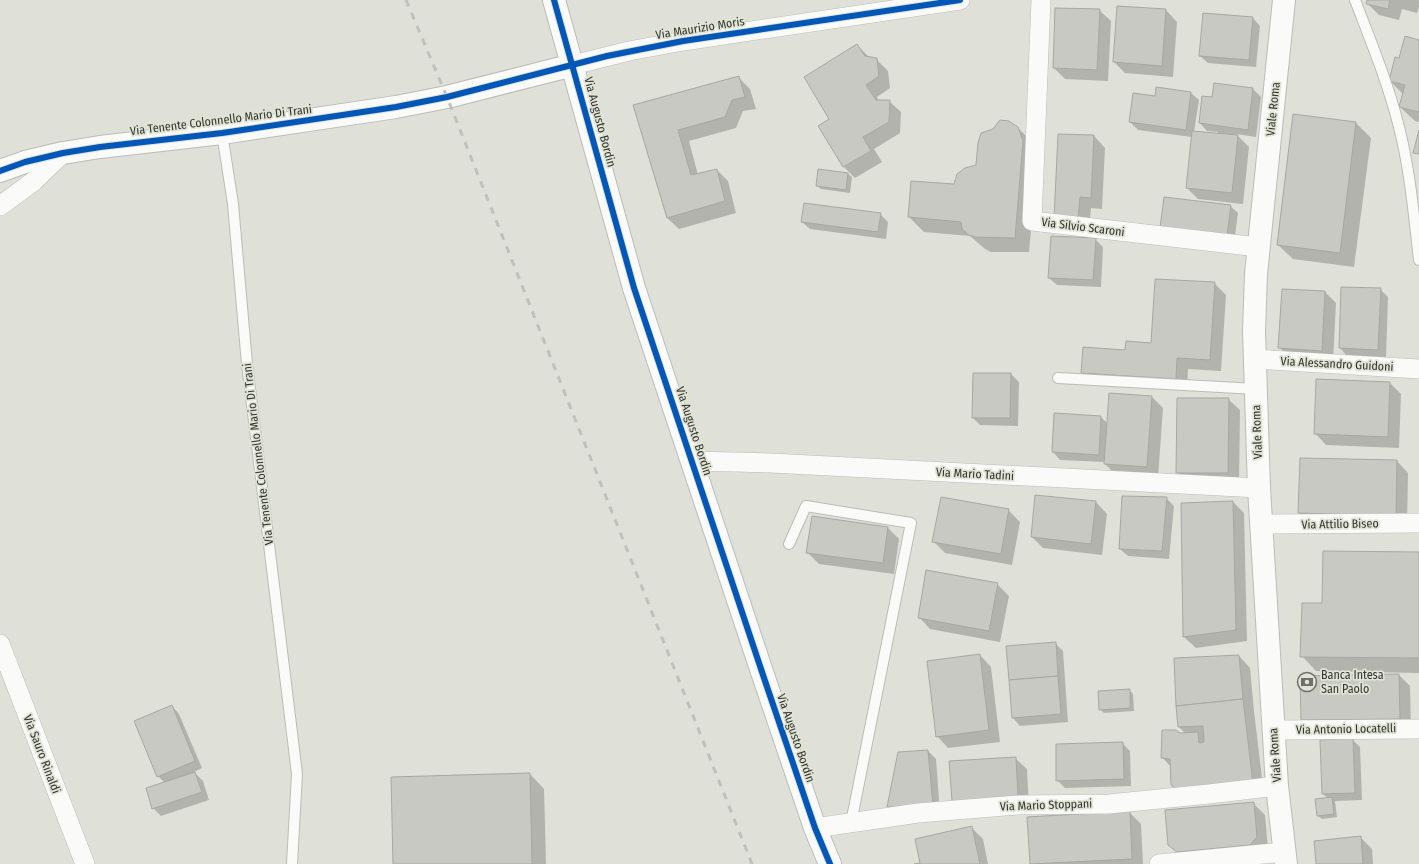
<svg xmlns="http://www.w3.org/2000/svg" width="1419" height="864" font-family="'Fira Sans Condensed',sans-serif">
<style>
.shadow{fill:#0003}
.building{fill:#c8c9c2;stroke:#a7a8a3}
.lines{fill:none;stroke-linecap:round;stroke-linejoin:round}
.service-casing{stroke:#bbbcb6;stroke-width:12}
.minor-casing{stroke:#bbbcb6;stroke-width:20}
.tertiary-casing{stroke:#bbbcb6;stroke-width:24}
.service{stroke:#fafaf9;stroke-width:10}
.minor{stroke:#fafaf9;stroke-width:19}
.tertiary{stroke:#fafaf9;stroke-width:22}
.rail{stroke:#c0c1be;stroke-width:3;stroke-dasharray:7 7;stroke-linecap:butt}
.cycleway-casing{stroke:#e0e4d5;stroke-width:8}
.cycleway{stroke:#0057b8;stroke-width:6}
.labels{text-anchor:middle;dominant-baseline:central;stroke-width:3.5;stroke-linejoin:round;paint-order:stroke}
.street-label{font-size:12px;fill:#32342e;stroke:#e0e4d5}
.poi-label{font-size:12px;fill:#32342e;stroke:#e0e4d5;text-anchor:start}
</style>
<rect width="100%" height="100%" fill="#dfe0d8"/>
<g class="shadow">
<path d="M 1368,0 L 1419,0 L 1419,7 L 1417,13 L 1402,9 L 1399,20 L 1379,15 L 1367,3 Z"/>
<path d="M 1099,10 L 1111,21 L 1108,81 L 1065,79 L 1054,68 Z"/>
<path d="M 1166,10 L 1177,22 L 1173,77 L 1125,73 L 1114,62 Z"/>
<path d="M 1253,18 L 1260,26 L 1256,67 L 1208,63 L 1200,56 Z"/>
<path d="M 1419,41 L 1419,122 L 1415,121 L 1400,107 L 1404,95 L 1390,81 L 1400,59 Z"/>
<path d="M 857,45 L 869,57 L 876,59 L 888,71 L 890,88 L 877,97 L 879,101 L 889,101 L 901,112 L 900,133 L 874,149 L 882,162 L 855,178 L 844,167 L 819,126 L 831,120 Z"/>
<path d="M 738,77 L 750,89 L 756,109 L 743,111 L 736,128 L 689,141 L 698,175 L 717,170 L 728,181 L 736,213 L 679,229 L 667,218 L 635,105 Z"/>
<path d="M 1215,84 L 1253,89 L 1261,97 L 1256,137 L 1236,134 L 1249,147 L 1243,204 L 1198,199 L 1187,188 L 1192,137 L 1138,130 L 1130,122 L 1156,97 L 1157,88 L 1191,93 L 1199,100 L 1194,132 L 1218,134 L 1218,132 L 1207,131 L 1200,123 L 1213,98 Z"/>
<path d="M 1356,123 L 1371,138 L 1354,267 L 1293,259 L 1278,245 Z"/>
<path d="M 1018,128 L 1033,143 L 1038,156 L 1029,252 L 991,252 L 985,249 L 970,236 L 924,232 L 909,217 L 912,182 L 955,185 L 977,166 Z"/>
<path d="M 1094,136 L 1105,148 L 1102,209 L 1091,208 L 1089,231 L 1066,230 Z"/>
<path d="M 819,170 L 848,174 L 852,177 L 850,193 L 821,189 L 817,186 Z"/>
<path d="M 1230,206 L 1238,213 L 1234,243 L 1169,235 Z"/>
<path d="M 880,214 L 888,222 L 886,239 L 810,229 L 802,222 Z"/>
<path d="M 1095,239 L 1103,247 L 1101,287 L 1057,285 L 1049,278 Z"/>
<path d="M 1214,283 L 1226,295 L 1221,371 L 1188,369 L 1187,390 L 1093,385 L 1082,373 L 1083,349 L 1126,351 L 1152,344 Z"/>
<path d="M 1342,288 L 1380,289 L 1388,297 L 1386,357 L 1347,356 L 1340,348 Z"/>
<path d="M 1325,292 L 1336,303 L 1333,362 L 1291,359 L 1280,348 Z"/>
<path d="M 1011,374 L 1019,382 L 1018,426 L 980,425 L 973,418 Z"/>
<path d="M 1390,383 L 1401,394 L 1399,448 L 1326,445 L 1315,433 Z"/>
<path d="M 1110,394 L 1152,397 L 1163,408 L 1158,478 L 1116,475 L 1105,464 L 1105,462 L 1060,460 L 1053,452 L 1054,414 L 1101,417 L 1108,424 Z"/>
<path d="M 1228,399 L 1240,410 L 1239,484 L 1189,484 L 1177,472 Z"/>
<path d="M 1301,459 L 1397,461 L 1408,473 L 1407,527 L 1311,524 L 1299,513 Z"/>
<path d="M 1166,498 L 1174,506 L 1169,559 L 1128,556 L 1120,549 Z"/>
<path d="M 1096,502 L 1107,514 L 1102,555 L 1043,548 L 1032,537 Z"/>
<path d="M 1233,502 L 1244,513 L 1247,641 L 1196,648 L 1184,637 Z"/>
<path d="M 1008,510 L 1020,522 L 1012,565 L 945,553 L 934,542 Z"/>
<path d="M 888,528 L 899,539 L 894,574 L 819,564 L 807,552 Z"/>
<path d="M 1419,553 L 1419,673 L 1316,671 L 1302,656 L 1322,604 Z"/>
<path d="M 997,584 L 1009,596 L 1000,642 L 930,629 L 919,617 Z"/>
<path d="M 1055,643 L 1063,651 L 1068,722 L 1020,726 L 1013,718 Z"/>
<path d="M 980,655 L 991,667 L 1000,742 L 948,748 L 937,736 Z"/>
<path d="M 1239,656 L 1250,668 L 1254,711 L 1264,795 L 1171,767 L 1162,757 L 1186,734 L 1179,727 L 1175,659 Z"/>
<path d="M 1399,675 L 1410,686 L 1411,730 L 1313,731 L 1302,720 Z"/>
<path d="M 1129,690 L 1133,694 L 1134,711 L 1104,713 L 1100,709 Z"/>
<path d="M 172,706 L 179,714 L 202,768 L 194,772 L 203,781 L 209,800 L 161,816 L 153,808 L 165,783 L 158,776 Z"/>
<path d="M 1352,739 L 1360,747 L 1362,800 L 1335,801 L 1337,817 L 1322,819 L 1318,816 L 1328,798 L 1323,794 Z"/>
<path d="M 1122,743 L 1130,751 L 1131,786 L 1065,788 L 1057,780 Z"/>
<path d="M 928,751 L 936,759 L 940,813 L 896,815 L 888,807 L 899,753 Z"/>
<path d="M 1015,758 L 1027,769 L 1029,808 L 964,812 Z"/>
<path d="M 530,774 L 544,789 L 546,864 L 394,864 Z"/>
<path d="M 1253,803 L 1265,815 L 1268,849 L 1180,856 L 1169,844 Z"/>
<path d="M 1129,812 L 1141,824 L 1143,864 L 1031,864 L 1028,818 Z"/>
<path d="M 971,827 L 983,839 L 988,864 L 918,864 L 921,863 Z"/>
<path d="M 1360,837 L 1372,849 L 1373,864 L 1317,864 Z"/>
</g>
<g class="building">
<path d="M 1367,0 L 1390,0 L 1388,9 L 1366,4 Z"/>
<path d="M 1117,6 L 1166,9 L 1162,66 L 1113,62 Z"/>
<path d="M 1055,8 L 1100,9 L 1097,70 L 1053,68 Z"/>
<path d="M 1203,13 L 1253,17 L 1249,60 L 1199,56 Z"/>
<path d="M 1405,36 L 1419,40 L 1419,112 L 1399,107 L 1405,85 L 1389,81 L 1395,57 L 1399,58 Z"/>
<path d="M 857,44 L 865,56 L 877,58 L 879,76 L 866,85 L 876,100 L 890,100 L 889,122 L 863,137 L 871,151 L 843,167 L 818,126 L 829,119 L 804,77 Z"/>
<path d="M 739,76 L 745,97 L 732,100 L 725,117 L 678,130 L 691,175 L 717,169 L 725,201 L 667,218 L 633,105 Z"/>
<path d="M 1214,83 L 1253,88 L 1248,130 L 1199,123 L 1202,96 L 1212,97 Z"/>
<path d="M 1156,87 L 1191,92 L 1186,130 L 1129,122 L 1133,93 L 1155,96 Z"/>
<path d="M 1293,114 L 1356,122 L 1340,253 L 1277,245 Z"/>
<path d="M 1000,120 L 1009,121 L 1018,127 L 1023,141 L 1015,238 L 975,237 L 969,235 L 962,229 L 961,222 L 908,217 L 911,181 L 954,184 L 957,174 L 965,168 L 976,165 L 978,143 L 981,133 L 993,129 Z"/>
<path d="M 1419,130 L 1419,154 L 1413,153 Z"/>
<path d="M 1192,131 L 1238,135 L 1232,193 L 1186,188 Z"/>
<path d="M 1058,134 L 1094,135 L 1091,198 L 1080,197 L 1078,220 L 1054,219 Z"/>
<path d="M 818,169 L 848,173 L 846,190 L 816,186 Z"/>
<path d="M 1164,197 L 1231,205 L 1227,236 L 1160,228 Z"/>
<path d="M 804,203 L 881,213 L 878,232 L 801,222 Z"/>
<path d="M 1051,236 L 1096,238 L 1093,280 L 1048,278 Z"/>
<path d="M 1155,279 L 1215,282 L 1210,360 L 1177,358 L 1176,379 L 1081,373 L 1083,347 L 1125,350 L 1126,341 L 1151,343 Z"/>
<path d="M 1341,287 L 1381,288 L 1378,350 L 1339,348 Z"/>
<path d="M 1282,289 L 1325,291 L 1322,351 L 1278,348 Z"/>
<path d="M 973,373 L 1011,373 L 1010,418 L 972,418 Z"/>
<path d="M 1316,379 L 1390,382 L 1388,437 L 1314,434 Z"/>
<path d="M 1109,393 L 1152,396 L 1147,467 L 1104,464 Z"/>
<path d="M 1177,398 L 1229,398 L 1228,473 L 1176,473 Z"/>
<path d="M 1054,413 L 1101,416 L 1099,455 L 1052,452 Z"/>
<path d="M 1300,458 L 1397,460 L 1396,516 L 1298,513 Z"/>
<path d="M 1035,495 L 1096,501 L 1091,544 L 1031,537 Z"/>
<path d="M 1122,496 L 1167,497 L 1162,551 L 1119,549 Z"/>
<path d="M 941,497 L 1009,509 L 1001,554 L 932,542 Z"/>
<path d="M 1233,501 L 1236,630 L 1183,637 L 1181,503 Z"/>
<path d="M 812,516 L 888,527 L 883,563 L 806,553 Z"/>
<path d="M 1323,551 L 1419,552 L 1419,658 L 1300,657 L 1302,603 L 1322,603 Z"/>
<path d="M 926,570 L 998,583 L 989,631 L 918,618 Z"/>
<path d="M 1056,642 L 1058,676 L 1009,680 L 1006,646 Z"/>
<path d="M 980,654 L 989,730 L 936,737 L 927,661 Z"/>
<path d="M 1239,655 L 1243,699 L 1176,706 L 1174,658 Z"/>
<path d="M 1399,674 L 1400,719 L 1301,720 L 1300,676 Z"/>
<path d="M 1058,676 L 1061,714 L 1012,718 L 1009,680 Z"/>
<path d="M 1130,689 L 1130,708 L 1099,710 L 1098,691 Z"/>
<path d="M 1243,699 L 1253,784 L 1177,789 L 1171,785 L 1170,759 L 1161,758 L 1162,730 L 1176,730 L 1180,733 L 1198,732 L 1199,743 L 1204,742 L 1203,726 L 1178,727 L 1176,706 Z"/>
<path d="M 172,705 L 195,761 L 157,777 L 134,721 Z"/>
<path d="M 1353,738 L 1355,793 L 1322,794 L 1320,740 Z"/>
<path d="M 1123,742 L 1124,779 L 1056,781 L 1056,744 Z"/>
<path d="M 928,750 L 933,805 L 887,807 L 898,752 Z"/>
<path d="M 1016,757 L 1018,797 L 952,801 L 949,761 Z"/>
<path d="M 195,772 L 202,792 L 152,809 L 146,788 Z"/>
<path d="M 530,773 L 532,864 L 393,864 L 391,777 Z"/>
<path d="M 1332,797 L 1334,814 L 1317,816 L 1315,799 Z"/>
<path d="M 1254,802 L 1257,837 L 1250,845 L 1177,852 L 1168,845 L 1165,810 Z"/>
<path d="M 1130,811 L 1132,859 L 1030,864 L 1027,817 Z"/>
<path d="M 972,826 L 980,864 L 914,864 L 920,863 L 915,839 Z"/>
<path d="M 1361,836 L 1363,864 L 1316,864 L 1314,841 Z"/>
</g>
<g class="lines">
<g class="service-casing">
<g id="service">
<path d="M 1355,0 C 1371,42 1388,83 1399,127 C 1410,170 1414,216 1419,260"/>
<path d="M 222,133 L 233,204 L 247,364 L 297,774 L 292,864"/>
<path d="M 1058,378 L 1256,389"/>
<path d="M 789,544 L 806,506 L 911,523 L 851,823"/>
</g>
</g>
<g class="minor-casing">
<g id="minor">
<path d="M 1041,0 L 1032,221 L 1258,247"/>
<path d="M 573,65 L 629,51 L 683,41 L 960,0"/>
<path d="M 0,206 L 34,181 L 63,153"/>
<path d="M 1255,359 L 1419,369"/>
<path d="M 692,461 L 771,463 L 1259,488"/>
<path d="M 1261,524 L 1419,523"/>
<path d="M 0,644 L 85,864"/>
<path d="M 1274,730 L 1419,729"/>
<path d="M 815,828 L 918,813 L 1018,805 L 1109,804 L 1209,794 L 1277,786"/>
<path d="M 1159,864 L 1284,852"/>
</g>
</g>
<g class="tertiary-casing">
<g id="tertiary">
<path d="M 554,0 L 634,288 L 763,675 L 815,828 L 830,864"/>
<path d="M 1284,0 L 1256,274 L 1254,331 L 1259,488 L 1277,786 L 1286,864"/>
<path d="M 0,171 L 25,162 L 63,153 L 100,147 L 222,133 L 396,107 L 447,97 L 573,65"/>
</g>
</g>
<use href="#service" class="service"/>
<use href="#minor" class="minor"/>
<use href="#tertiary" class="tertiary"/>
<path class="rail" d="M 406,0 L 447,97 L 752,864"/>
<g class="cycleway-casing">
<g id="cycleway">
<path d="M 554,0 L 634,288 L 763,675 L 815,828 L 830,864"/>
<path d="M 0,171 L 25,162 L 63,153 L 100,147 L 222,133 L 396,107 L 447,97 L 607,56 L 683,41 L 960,0"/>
</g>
</g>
<use href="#cycleway" class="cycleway"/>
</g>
<defs>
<g id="bank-ring" transform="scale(1)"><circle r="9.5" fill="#e0e4d5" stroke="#6f706a" stroke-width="1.5"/><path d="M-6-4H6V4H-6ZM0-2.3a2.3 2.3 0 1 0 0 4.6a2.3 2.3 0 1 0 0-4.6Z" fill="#6f706a"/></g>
</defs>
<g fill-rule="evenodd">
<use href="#bank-ring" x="1307" y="682"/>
</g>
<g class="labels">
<g class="street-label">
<text transform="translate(700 28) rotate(-9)">Via Maurizio Moris</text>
<text transform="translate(1273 109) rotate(-84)">Viale Roma</text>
<text transform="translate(221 120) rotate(-7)">Via Tenente Colonnello Mario Di Trani</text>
<text transform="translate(600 122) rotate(75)">Via Augusto Bordin</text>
<text transform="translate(1083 227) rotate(7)">Via Silvio Scaroni</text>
<text transform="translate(1337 364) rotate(3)">Via Alessandro Guidoni</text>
<text transform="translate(694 431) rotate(72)">Via Augusto Bordin</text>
<text transform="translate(1257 432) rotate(-92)">Viale Roma</text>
<text transform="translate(258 454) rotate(-97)">Via Tenente Colonnello Mario Di Trani</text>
<text transform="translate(975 474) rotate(3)">Via Mario Tadini</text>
<text transform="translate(1340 524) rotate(-1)">Via Attilio Biseo</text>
<text transform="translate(1346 729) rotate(-1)">Via Antonio Locatelli</text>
<text transform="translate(796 738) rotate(71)">Via Augusto Bordin</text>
<text transform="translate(42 754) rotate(69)">Via Sauro Rinaldi</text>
<text transform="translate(1275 755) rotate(-94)">Viale Roma</text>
<text transform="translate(1046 805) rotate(-2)">Via Mario Stoppani</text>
</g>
<g class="poi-label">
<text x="1321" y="675">Banca Intesa<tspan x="1321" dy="14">San Paolo</tspan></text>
</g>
</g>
</svg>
